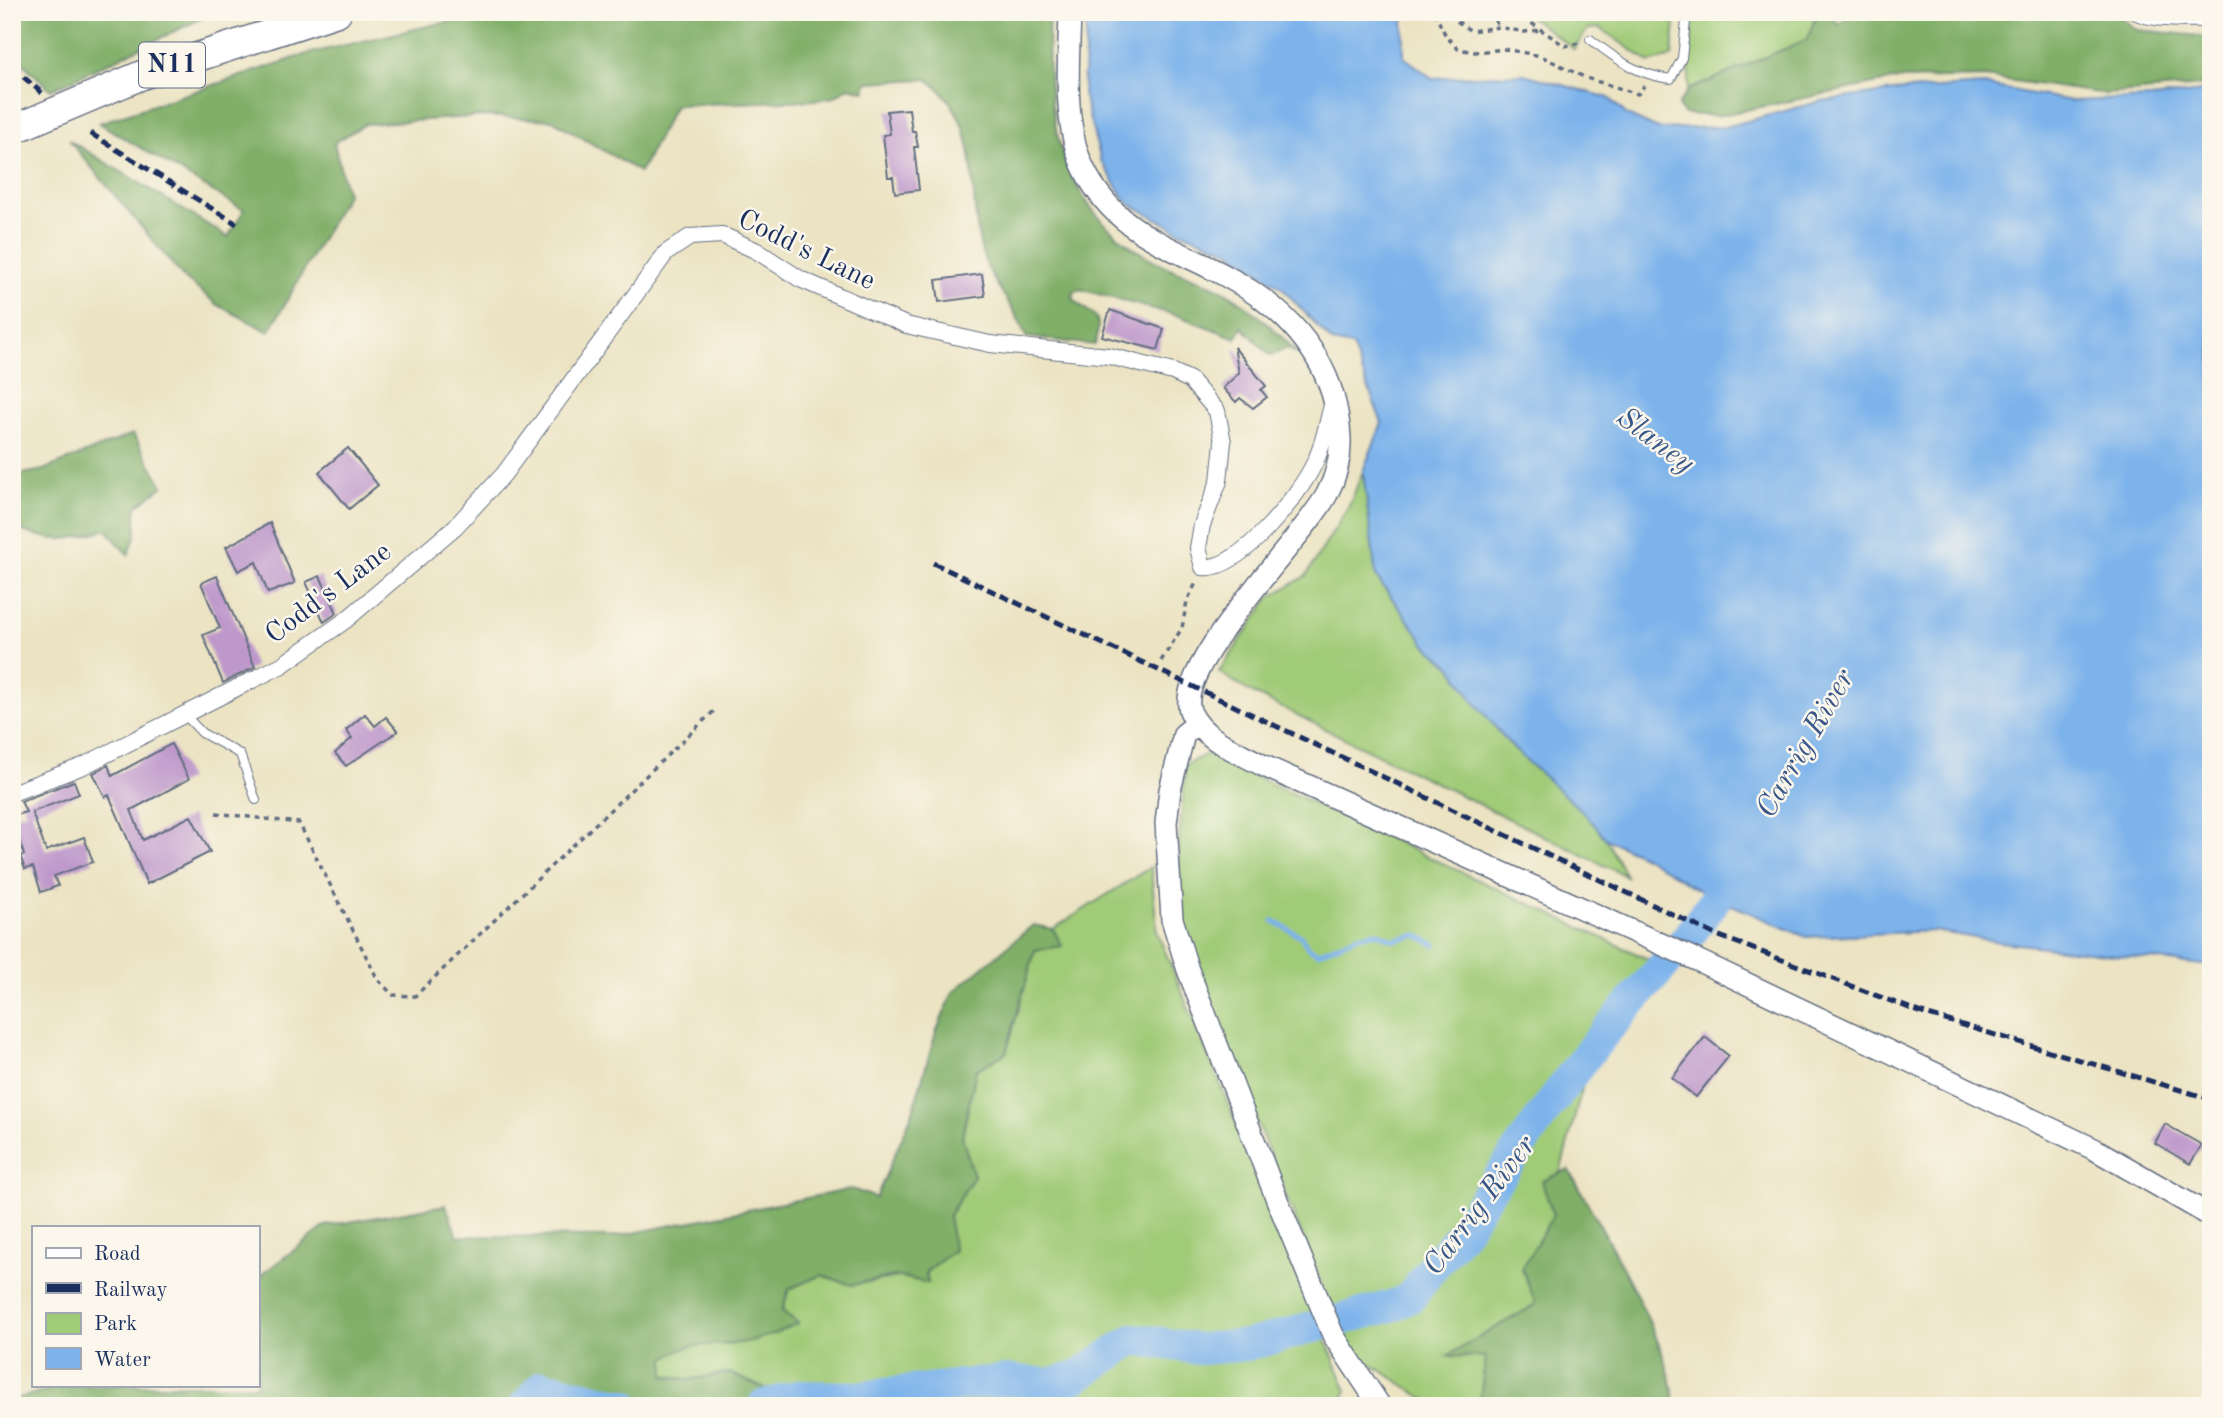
<svg xmlns="http://www.w3.org/2000/svg" width="2223" height="1418" font-family="'Old Standard TT',serif">
<style>
.green{fill:#a0cb77;stroke:#5e7d6a;stroke-width:2}
.forest{fill:#80af68;stroke:#4e6f63;stroke-width:2}
.water{fill:#7db3eb;stroke:#4c71a4;stroke-width:2}
.lines{fill:none;stroke-linecap:round;stroke-linejoin:round}
.stream{stroke:#7db3eb;stroke-width:5}
.river{stroke:#7db3eb;stroke-width:32}
.building{fill:#be98cb}
.lane-casing{stroke:#646e81;stroke-width:10}
.street-casing{stroke:#646e81;stroke-width:18}
.secondary-casing{stroke:#646e81;stroke-width:24}
.highway-casing{stroke:#646e81;stroke-width:31}
.path{stroke:#646e81;stroke-width:3.5;stroke-dasharray:5 5;stroke-linecap:butt}
.lane{stroke:#fff;stroke-width:8}
.street{stroke:#fff;stroke-width:16}
.secondary{stroke:#fff;stroke-width:21}
.highway{stroke:#fff;stroke-width:28}
.rail{stroke:#1b2f5e;stroke-width:5;stroke-dasharray:10 5;stroke-linecap:butt}
.labels{text-anchor:middle;dominant-baseline:central;stroke-width:5;stroke-linejoin:round;paint-order:stroke}
.shield{fill:#fbf7ec;stroke:#5e6b89;stroke-width:2}
.shield-label{font-size:26px;font-weight:bold;fill:#1b2f5e}
.street-label{font-size:28px;fill:#1b2f5e;stroke:#fbf7ec}
.water-label{font-size:30px;font-style:italic;fill:#385788;stroke:#fbf7ec}
</style>
<rect width="100%" height="100%" fill="#fbf7ec"/>
<filter id="ink" filterUnits="userSpaceOnUse"><feTurbulence type="fractalNoise" baseFrequency=".0143" numOctaves="2"/><feDisplacementMap in="SourceGraphic" scale="14" xChannelSelector="R" yChannelSelector="G"/><feConvolveMatrix kernelMatrix="1 2 1 2 8 2 1 2 1" color-interpolation-filters="sRGB"/></filter>
<filter id="wash" filterUnits="userSpaceOnUse"><feTurbulence type="fractalNoise" baseFrequency=".00686" numOctaves="4" result="noise"/><feDisplacementMap in="SourceGraphic" scale="28" xChannelSelector="R" yChannelSelector="G"/><feGaussianBlur stdDeviation="1.57" result="paint"/><feColorMatrix in="noise" values="0 0 0 0 0 0 0 0 0 0 0 0 0 0 0 0 0 1.4 0 .05"/><feComposite in="paint" operator="in"/></filter>
<g filter="url(#wash)">
<rect width="100%" height="100%" fill="#ebe3c2"/>
<g class="green">
<path d="M 1524,12 L 1676,12 L 1672,56 L 1650,63 L 1600,28 L 1588,29 L 1574,49 Z"/>
<path d="M 1693,12 L 1817,12 L 1808,39 L 1688,90 Z"/>
<path d="M 1363,471 L 1376,577 L 1427,646 L 1451,666 L 1475,703 L 1514,749 L 1588,817 L 1606,839 L 1626,876 L 1250,692 L 1219,672 L 1270,597 L 1306,576 L 1349,506 Z"/>
<path d="M 1207,754 L 1652,961 L 1576,1060 L 1582,1089 L 1560,1173 L 1543,1181 L 1553,1215 L 1522,1269 L 1537,1304 L 1449,1355 L 1486,1356 L 1479,1406 L 1436,1406 L 1351,1351 L 1331,1309 L 1194,963 L 1179,910 L 1179,841 L 1186,764 Z"/>
<path d="M 1151,867 L 1157,932 L 1347,1391 L 1338,1406 L 788,1406 L 786,1398 L 729,1373 L 688,1380 L 665,1375 L 665,1358 L 683,1348 L 707,1342 L 744,1342 L 797,1323 L 782,1311 L 789,1289 L 821,1275 L 852,1285 L 926,1272 L 954,1250 L 948,1217 L 974,1176 L 962,1137 L 976,1069 L 1006,1053 L 1035,950 L 1061,946 L 1053,929 Z"/>
</g>
<g class="forest">
<path d="M 12,12 L 215,12 L 51,90 L 12,53 Z"/>
<path d="M 506,12 L 1049,12 C 1045,118 1057,214 1163,265 C 1179,273 1196,278 1212,285 C 1246,301 1273,328 1299,354 L 1287,348 L 1271,356 L 1242,327 L 1236,338 L 1179,316 L 1080,289 L 1074,292 L 1073,298 C 1092,320 1104,308 1095,345 L 1026,337 C 1016,306 991,284 982,252 C 965,190 987,124 927,79 L 868,82 L 864,91 L 849,87 L 834,97 L 817,100 L 675,105 L 640,172 L 552,120 L 487,116 L 365,124 L 334,143 L 347,194 L 269,332 L 218,305 L 183,277 L 69,140 L 228,237 L 244,210 L 99,123 L 307,54 L 432,25 Z"/>
<path d="M 1817,12 L 1831,12 L 1838,24 L 1858,12 L 2114,12 L 2137,30 L 2211,37 L 2211,85 L 2106,94 L 1986,77 L 1898,79 L 1716,116 L 1683,114 L 1678,105 L 1688,90 L 1808,39 Z"/>
<path d="M 133,434 L 163,486 L 136,507 L 136,535 L 128,555 L 106,529 C 68,543 50,542 12,527 L 12,476 L 43,470 Z"/>
<path d="M 1033,925 L 1053,929 L 1062,946 L 1035,950 L 1006,1053 L 976,1070 L 962,1137 L 974,1176 L 948,1217 L 954,1250 L 926,1272 L 928,1283 L 895,1276 L 852,1285 L 821,1275 L 789,1289 L 782,1311 L 798,1323 C 782,1332 764,1338 746,1342 C 712,1348 698,1338 665,1358 L 665,1376 L 688,1380 L 729,1373 L 786,1398 L 763,1406 L 626,1406 L 544,1386 L 525,1406 L 12,1406 L 12,1400 L 66,1385 L 257,1385 L 257,1278 L 326,1226 L 446,1205 L 457,1236 L 613,1237 L 852,1189 L 876,1198 L 912,1114 L 936,1032 L 953,992 Z"/>
<path d="M 1569,1169 C 1595,1219 1678,1356 1674,1406 L 1479,1406 L 1486,1357 L 1447,1356 L 1536,1304 L 1522,1269 L 1553,1215 L 1542,1181 Z"/>
</g>
<path class="water" d="M 1087,12 L 1403,12 L 1404,57 L 1432,78 L 1524,74 L 1609,98 L 1627,115 L 1658,129 L 1725,127 L 1822,101 L 1893,91 L 1984,85 L 2072,101 L 2151,98 L 2211,91 L 2211,966 L 2000,942 L 1934,931 L 1806,937 L 1732,905 L 1709,911 L 1707,895 L 1643,856 L 1606,839 L 1588,817 L 1514,749 L 1475,703 L 1451,666 L 1427,646 L 1376,576 L 1363,471 L 1382,423 L 1352,346 L 1332,342 L 1282,288 L 1228,250 L 1179,231 L 1127,202 L 1101,161 L 1083,94 Z"/>
<g class="lines">
<path class="stream" d="M 1273,921 L 1301,936 L 1308,948 L 1318,953 L 1358,936 L 1376,932 L 1394,940 L 1417,935 L 1435,945"/>
<g class="river">
<path d="M 525,1406 L 543,1386 L 626,1406"/>
<path d="M 763,1406 L 797,1396 L 860,1397 L 1007,1380 L 1047,1384 L 1075,1378 L 1134,1339 L 1199,1349 L 1248,1345 L 1395,1305 L 1411,1297 L 1430,1270 L 1466,1228 L 1480,1204 C 1522,1146 1561,1085 1607,1030 C 1651,979 1697,933 1730,875"/>
</g>
</g>
<g id="blocks">
<g class="building">
<path d="M 909,109 L 912,131 L 915,131 L 918,147 L 914,147 L 919,190 L 895,193 L 893,177 L 888,177 L 883,135 L 890,134 L 887,111 Z"/>
<path d="M 982,274 L 985,296 L 939,302 L 936,280 Z"/>
<path d="M 1110,310 L 1164,329 L 1158,350 L 1102,336 Z"/>
<path d="M 1234,347 L 1266,386 L 1261,390 L 1267,397 L 1253,408 L 1240,398 L 1236,402 L 1223,388 L 1239,373 Z"/>
<path d="M 348,448 L 378,485 L 349,509 L 319,472 Z"/>
<path d="M 270,523 L 295,583 L 268,593 L 256,562 L 238,571 L 226,547 Z"/>
<path d="M 217,576 L 255,667 L 223,683 L 203,635 L 220,628 L 201,583 Z"/>
<path d="M 320,576 L 337,613 L 324,622 L 306,582 Z"/>
<path d="M 365,714 L 375,726 L 386,717 L 398,731 L 346,766 L 335,753 L 352,738 L 346,730 Z"/>
<path d="M 171,744 L 189,779 L 131,810 L 143,840 L 191,816 L 210,852 L 147,884 L 109,795 L 105,797 L 93,773 L 108,765 L 112,776 Z"/>
<path d="M 74,781 L 79,794 L 32,812 L 46,851 L 84,837 L 93,862 L 54,876 L 58,886 L 41,892 L 33,867 L 25,869 L 20,856 L 24,855 L 12,816 L 26,812 L 21,801 Z"/>
<path d="M 1705,1037 L 1729,1056 L 1696,1097 L 1672,1078 Z"/>
<path d="M 2165,1124 L 2202,1145 L 2190,1164 L 2155,1143 Z"/>
</g>
</g>
</g>
<g filter="url(#ink)">
<use href="#blocks" fill-opacity="0" stroke="#646e81" stroke-width="2"/>
<g class="lines">
<g class="lane-casing">
<g id="lane">
<path d="M 2128,12 C 2151,26 2185,22 2211,23"/>
<path d="M 1590,39 C 1616,59 1637,75 1671,79 L 1682,58 L 1687,12"/>
<path d="M 184,714 L 202,733 L 240,754 L 256,800"/>
</g>
</g>
<g class="street-casing">
<path id="street" d="M 12,793 L 83,766 L 282,665 L 346,620 L 455,527 L 504,474 L 666,253 L 690,237 L 722,235 L 757,251 L 800,279 L 906,325 L 990,344 L 1109,356 L 1173,372 L 1190,380 L 1217,411 L 1223,442 L 1219,481 L 1202,525 L 1198,548 L 1203,567 C 1239,572 1300,494 1314,464 C 1324,445 1327,422 1333,402"/>
</g>
<g class="secondary-casing">
<g id="secondary">
<path d="M 1070,12 C 1069,61 1062,124 1084,169 C 1115,232 1168,245 1224,275 C 1290,310 1336,361 1340,438 C 1341,458 1336,477 1327,494 C 1305,537 1170,669 1191,713 C 1204,740 1237,751 1262,765 L 1699,961 L 2096,1150 L 2211,1216"/>
<path d="M 1197,724 L 1184,734 L 1170,790 L 1166,823 L 1172,919 L 1188,970 L 1278,1202 L 1333,1335 L 1380,1406"/>
</g>
</g>
<g class="highway-casing">
<path id="highway" d="M 12,130 L 142,75 L 337,12"/>
</g>
<g class="path">
<path d="M 1434,12 L 1446,36 L 1458,49 L 1475,52 L 1505,49 L 1541,56 L 1586,78 L 1638,94 L 1644,86"/>
<path d="M 1453,12 L 1458,22 L 1471,31 L 1499,27 L 1524,32 L 1541,30"/>
<path d="M 1489,12 L 1499,27"/>
<path d="M 1515,12 L 1565,46 L 1578,43"/>
<path d="M 1161,661 L 1182,628 L 1187,601 L 1197,581"/>
<path d="M 216,813 L 299,823 L 378,980 L 393,995 L 415,996 L 715,710"/>
</g>
<use href="#lane" class="lane"/>
<use href="#street" class="street"/>
<use href="#secondary" class="secondary"/>
<use href="#highway" class="highway"/>
<g class="rail">
<path d="M 12,67 L 42,93"/>
<path d="M 90,133 L 237,224"/>
<path d="M 933,563 L 1714,934 L 1925,1014 L 2211,1099"/>
</g>
</g>
</g>
<g class="labels">
<rect class="shield" x="139" y="42.5" width="66" height="45" rx="5"/>
<g class="shield-label">
<text x="172" y="65">N11</text>
</g>
<g class="street-label">
<text transform="translate(806 251) rotate(26)">Codd's Lane</text>
<text transform="translate(329 594) rotate(-37)">Codd's Lane</text>
</g>
<g class="water-label">
<text transform="translate(1655 441) rotate(37)">Slaney</text>
<text transform="translate(1806 744) rotate(-60)">Carrig River</text>
<text transform="translate(1480 1206) rotate(-53)">Carrig River</text>
</g>
</g>
<rect width="2223" height="1418" fill="none" stroke="#fbf7ec" stroke-width="42"/>
<rect x="32" y="1226" width="228" height="161" fill="#fbf7ec" stroke="#a1a7b3" stroke-width="2"/>
<rect x="46" y="1248" width="35" height="10" fill="#ffffff" stroke="#a1a7b3" stroke-width="2"/>
<text x="94" y="1260" font-size="21" fill="#1b2f5e">Road</text>
<rect x="46" y="1283" width="35" height="10" fill="#1b2f5e" stroke="#a1a7b3" stroke-width="2"/>
<text x="94" y="1296" font-size="21" fill="#1b2f5e">Railway</text>
<rect x="46" y="1313" width="35" height="21" fill="#a0cb77" stroke="#a1a7b3" stroke-width="2"/>
<text x="94" y="1330" font-size="21" fill="#1b2f5e">Park</text>
<rect x="46" y="1348" width="35" height="21" fill="#7db3eb" stroke="#a1a7b3" stroke-width="2"/>
<text x="94" y="1366" font-size="21" fill="#1b2f5e">Water</text>
</svg>
